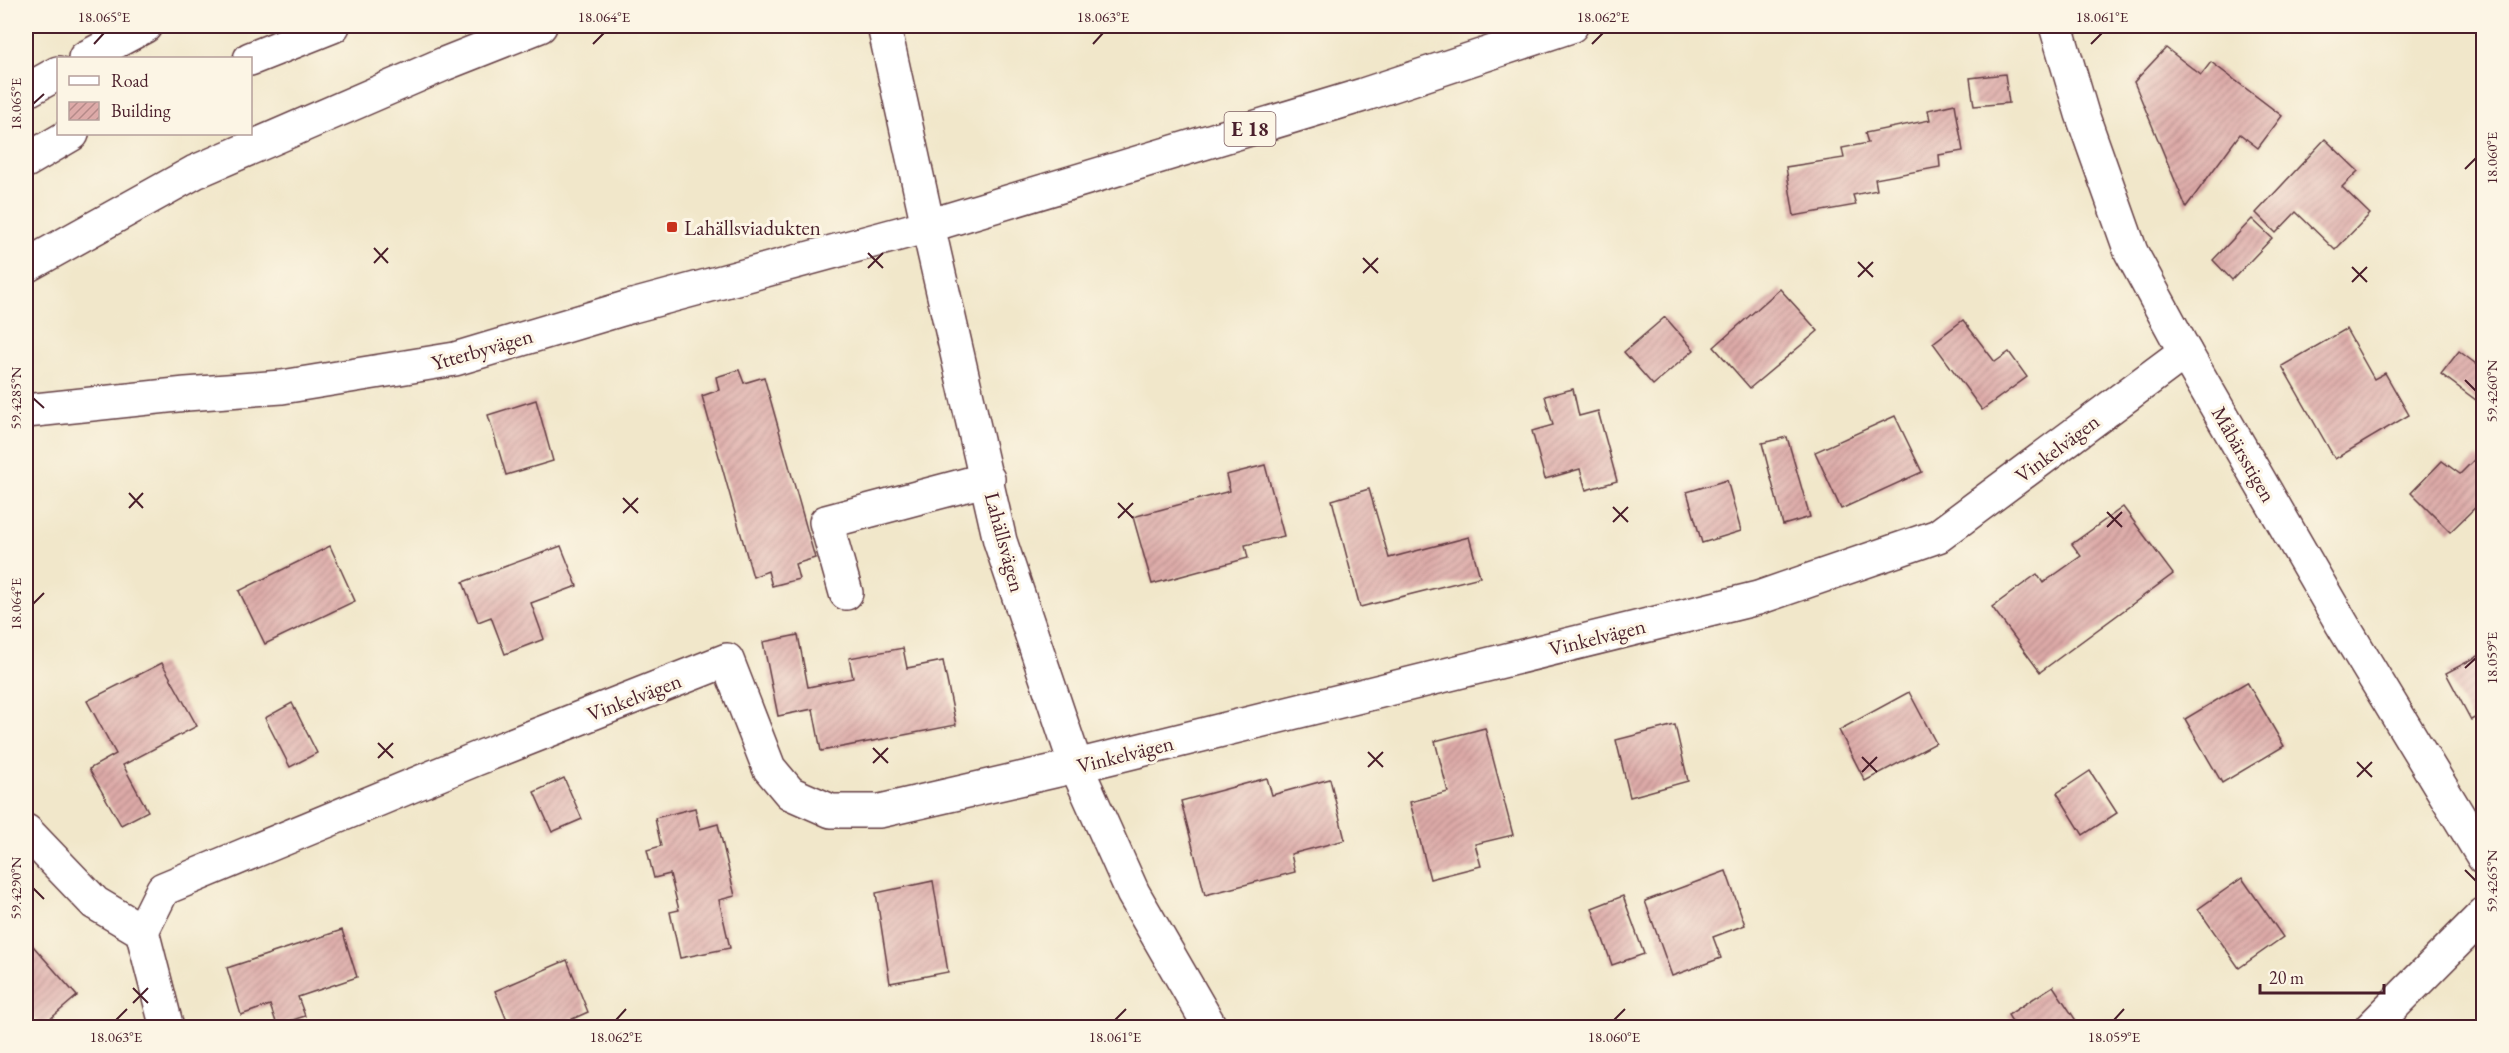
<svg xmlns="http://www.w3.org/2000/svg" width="2509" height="1053" font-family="'EB Garamond',serif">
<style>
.building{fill:url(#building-hatch)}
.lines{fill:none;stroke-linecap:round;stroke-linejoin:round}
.street-casing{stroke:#633d43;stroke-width:36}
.secondary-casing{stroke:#633d43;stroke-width:36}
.highway-casing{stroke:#633d43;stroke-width:36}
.street{stroke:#fff;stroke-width:33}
.secondary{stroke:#fff;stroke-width:33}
.highway{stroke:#fff;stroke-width:33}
.ticks{fill:none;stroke:#4a1f2b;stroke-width:2}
.poi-dot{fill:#c8321e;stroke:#fcf5e5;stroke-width:2}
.labels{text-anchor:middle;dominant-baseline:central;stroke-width:6;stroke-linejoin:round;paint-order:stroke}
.shield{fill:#fcf5e5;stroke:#7f5f63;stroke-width:1.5}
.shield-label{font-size:20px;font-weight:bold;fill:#4a1f2b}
.poi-label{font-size:21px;fill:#4a1f2b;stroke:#fcf5e5;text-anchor:start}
.street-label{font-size:21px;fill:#4a1f2b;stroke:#fcf5e5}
.neatline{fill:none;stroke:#4a1f2b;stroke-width:2}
.ticks-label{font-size:15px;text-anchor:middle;fill:#4a1f2b}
</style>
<defs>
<pattern id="building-hatch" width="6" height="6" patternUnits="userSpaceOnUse" patternTransform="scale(1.5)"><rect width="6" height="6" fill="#ddaaa8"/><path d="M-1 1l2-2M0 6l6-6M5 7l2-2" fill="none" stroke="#b58a89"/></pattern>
</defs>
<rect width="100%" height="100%" fill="#fcf5e5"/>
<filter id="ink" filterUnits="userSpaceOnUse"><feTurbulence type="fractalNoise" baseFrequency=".0167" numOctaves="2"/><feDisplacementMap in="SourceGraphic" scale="12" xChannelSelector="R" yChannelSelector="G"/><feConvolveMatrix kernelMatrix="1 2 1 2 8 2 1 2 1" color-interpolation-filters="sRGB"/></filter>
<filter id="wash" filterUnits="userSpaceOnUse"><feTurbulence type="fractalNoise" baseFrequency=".008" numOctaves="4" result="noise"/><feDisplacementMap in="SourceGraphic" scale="24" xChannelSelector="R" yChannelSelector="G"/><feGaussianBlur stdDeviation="1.35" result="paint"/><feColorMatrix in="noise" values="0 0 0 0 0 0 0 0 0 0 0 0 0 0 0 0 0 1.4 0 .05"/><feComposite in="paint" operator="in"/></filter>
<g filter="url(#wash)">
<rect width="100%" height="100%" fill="#f1e7ca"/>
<g id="blocks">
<g class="building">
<path d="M 2166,48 L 2201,75 L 2211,62 L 2282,116 L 2258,148 L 2240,134 L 2186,207 L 2134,82 Z"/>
<path d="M 2005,74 L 2009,103 L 1974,106 L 1970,78 Z"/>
<path d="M 1955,104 L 1963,151 L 1939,155 L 1940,167 L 1875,179 L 1877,190 L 1853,195 L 1856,205 L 1794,216 L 1786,167 L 1844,158 L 1842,148 L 1868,143 L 1865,133 L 1930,120 L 1928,110 Z"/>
<path d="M 2325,139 L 2358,171 L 2342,187 L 2370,214 L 2335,250 L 2296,212 L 2276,233 L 2256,213 Z"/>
<path d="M 2252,219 L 2272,238 L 2232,280 L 2213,260 Z"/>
<path d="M 1780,289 L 1818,331 L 1750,388 L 1714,347 Z"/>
<path d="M 1665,317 L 1694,350 L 1653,385 L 1624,352 Z"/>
<path d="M 1963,320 L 1995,362 L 2009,352 L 2027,377 L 1982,410 L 1933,343 Z"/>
<path d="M 2346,329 L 2374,379 L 2385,373 L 2409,415 L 2335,459 L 2282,366 Z"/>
<path d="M 2459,351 L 2484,370 L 2484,406 L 2441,374 Z"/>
<path d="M 739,370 L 744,383 L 764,377 L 815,558 L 795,564 L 799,579 L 772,586 L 768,571 L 753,577 L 702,396 L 719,390 L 716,377 Z"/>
<path d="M 1573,389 L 1579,416 L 1598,411 L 1617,481 L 1586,490 L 1580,469 L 1545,479 L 1532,431 L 1553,425 L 1545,396 Z"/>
<path d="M 536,400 L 553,461 L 506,475 L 488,415 Z"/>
<path d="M 1895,416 L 1922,472 L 1841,509 L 1815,452 Z"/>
<path d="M 1787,437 L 1810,517 L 1783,525 L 1762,443 Z"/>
<path d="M 2477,457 L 2484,464 L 2484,499 L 2450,532 L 2411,493 L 2442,461 L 2460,474 Z"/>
<path d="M 1265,465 L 1284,536 L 1245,545 L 1248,558 L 1152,584 L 1133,517 L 1230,491 L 1226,475 Z"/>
<path d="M 1727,480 L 1741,531 L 1702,543 L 1687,492 Z"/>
<path d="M 1369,489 L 1389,558 L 1469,537 L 1480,577 L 1360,607 L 1332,500 Z"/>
<path d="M 2123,507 L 2173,574 L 2040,672 L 1992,607 L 2037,574 L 2043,583 L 2081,556 L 2072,544 Z"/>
<path d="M 330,546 L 355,601 L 265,644 L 239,591 Z"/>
<path d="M 561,546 L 577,586 L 531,603 L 544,639 L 505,654 L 491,617 L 478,622 L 463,582 Z"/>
<path d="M 798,635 L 808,687 L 853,678 L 849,658 L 903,648 L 907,668 L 943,661 L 956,725 L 821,751 L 813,709 L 778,716 L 763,642 Z"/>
<path d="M 2484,653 L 2484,713 L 2471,720 L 2446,673 Z"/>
<path d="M 162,663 L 197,726 L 123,765 L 148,811 L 121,825 L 89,769 L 116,754 L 87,701 Z"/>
<path d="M 2247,682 L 2284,746 L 2222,783 L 2185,719 Z"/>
<path d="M 1909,692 L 1936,743 L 1865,781 L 1839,730 Z"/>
<path d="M 292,703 L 317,753 L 290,767 L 265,718 Z"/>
<path d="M 1675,725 L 1688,781 L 1630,797 L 1616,740 Z"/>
<path d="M 1485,728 L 1513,835 L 1475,844 L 1481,866 L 1430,879 L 1410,802 L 1448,792 L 1435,741 Z"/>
<path d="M 2090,771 L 2117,813 L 2083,835 L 2057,793 Z"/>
<path d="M 564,778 L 582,819 L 552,832 L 534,792 Z"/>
<path d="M 1267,778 L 1272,795 L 1330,779 L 1345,840 L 1291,854 L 1295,872 L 1205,895 L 1181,801 Z"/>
<path d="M 695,808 L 700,829 L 718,824 L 735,896 L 719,900 L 730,948 L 680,958 L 670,912 L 679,910 L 670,874 L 654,878 L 647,850 L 661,846 L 655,818 Z"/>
<path d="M 1726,871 L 1745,925 L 1713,937 L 1721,958 L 1672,976 L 1645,901 Z"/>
<path d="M 2242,878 L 2283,937 L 2239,968 L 2198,909 Z"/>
<path d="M 933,881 L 948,972 L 890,983 L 876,893 Z"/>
<path d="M 1623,896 L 1644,954 L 1612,965 L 1592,908 Z"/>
<path d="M 342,930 L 357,977 L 298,997 L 305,1016 L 277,1025 L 270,1005 L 241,1015 L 227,968 Z"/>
<path d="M 26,938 L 77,996 L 42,1026 L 26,1007 Z"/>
<path d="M 567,960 L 588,1012 L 552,1028 L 510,1028 L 495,991 Z"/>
<path d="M 2053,986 L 2081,1028 L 2016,1028 L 2008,1015 Z"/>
</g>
</g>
</g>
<g filter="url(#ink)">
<use href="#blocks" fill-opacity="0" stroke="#633d43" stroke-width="1.5"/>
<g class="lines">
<g class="street-casing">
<g id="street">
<path d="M 2056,26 L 2082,114 L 2131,252 L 2185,352 L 2342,624 L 2484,858"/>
<path d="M 85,58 L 145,26"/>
<path d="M 26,91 L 58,73"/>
<path d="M 928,226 L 1000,541 L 1076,766 L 1133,893 L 1211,1028"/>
<path d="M 846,593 L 826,522 L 988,479"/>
<path d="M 26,831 L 95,903 L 142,931 L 167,1028"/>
<path d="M 142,931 L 163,889 L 476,759 L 727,660 L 769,768 L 790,793 L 831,811 L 880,811 L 1076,766 L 1758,598 L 1938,536 L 2185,352"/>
<path d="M 2371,1028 L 2484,914"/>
</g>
</g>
<g class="secondary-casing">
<path id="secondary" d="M 26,411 L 186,394 L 282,387 L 455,359 L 629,307 L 928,226 L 884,26"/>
</g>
<g class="highway-casing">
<g id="highway">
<path d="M 250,59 L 333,26"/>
<path d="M 26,161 L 72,134"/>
<path d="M 928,226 L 1363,95 L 1571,26"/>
<path d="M 26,266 L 195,172 L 444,64 L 540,26"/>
</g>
</g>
<use href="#street" class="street"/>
<use href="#secondary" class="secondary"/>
<use href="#highway" class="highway"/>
</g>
</g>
<path class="ticks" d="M 94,44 L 104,33M 593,44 L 604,33M 1093,44 L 1103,33M 1592,44 L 1603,33M 2091,44 L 2102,33M 33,104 L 44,94M 2465,169 L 2476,158M 374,248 L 388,263M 868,253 L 883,268M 1363,258 L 1378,273M 1858,262 L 1873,277M 374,263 L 388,248M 2352,267 L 2367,282M 868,268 L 883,253M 1363,273 L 1378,258M 1858,277 L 1873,262M 2352,282 L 2367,267M 2465,380 L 2476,391M 33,398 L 44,408M 129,493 L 143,508M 623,498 L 638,513M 1118,503 L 1133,518M 1613,507 L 1628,522M 129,508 L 143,493M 2107,512 L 2122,527M 623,513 L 638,498M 1118,518 L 1133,503M 1613,522 L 1628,507M 2107,527 L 2122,512M 33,604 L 44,593M 2465,668 L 2476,658M 378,743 L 393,758M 873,748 L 888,763M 1368,752 L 1383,767M 1862,757 L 1877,772M 378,758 L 393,743M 2357,762 L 2372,777M 873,763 L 888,748M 1368,767 L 1383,752M 1862,772 L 1877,757M 2357,777 L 2372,762M 2465,870 L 2476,881M 33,888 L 44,899M 133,988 L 148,1003M 133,1003 L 148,988M 116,1020 L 127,1009M 616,1020 L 626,1009M 1115,1020 L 1126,1009M 1614,1020 L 1625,1009M 2114,1020 L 2124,1009"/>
<rect class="poi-dot" x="666" y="221" width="12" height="12" rx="3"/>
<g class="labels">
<rect class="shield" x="1224.5" y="112" width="51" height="34" rx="4.5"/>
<g class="shield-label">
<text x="1250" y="129">E 18</text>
</g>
<g class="poi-label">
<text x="684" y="227">Lahällsviadukten</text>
</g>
<g class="street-label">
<text transform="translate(482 349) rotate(-16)">Ytterbyvägen</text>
<text transform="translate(2057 448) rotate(-37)">Vinkelvägen</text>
<text transform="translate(2244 454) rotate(60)">Måbärsstigen</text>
<text transform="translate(1005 542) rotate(75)">Lahällsvägen</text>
<text transform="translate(1597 637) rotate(-14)">Vinkelvägen</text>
<text transform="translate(634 697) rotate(-21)">Vinkelvägen</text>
<text transform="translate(1125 754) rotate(-14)">Vinkelvägen</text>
</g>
</g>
<rect width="2509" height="1053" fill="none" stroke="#fcf5e5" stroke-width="66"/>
<rect x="57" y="57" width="195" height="78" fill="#fcf5e5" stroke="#b59f9b" stroke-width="1.5"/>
<rect x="69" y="76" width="30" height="9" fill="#ffffff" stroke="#b59f9b" stroke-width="1.5"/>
<text x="111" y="87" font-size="18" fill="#4a1f2b">Road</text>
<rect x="69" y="102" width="30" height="18" fill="url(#building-hatch)" stroke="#b59f9b" stroke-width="1.5"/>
<text x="111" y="117" font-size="18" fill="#4a1f2b">Building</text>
<path d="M2260 984v9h124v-9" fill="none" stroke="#4a1f2b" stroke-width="3"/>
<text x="2269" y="984" font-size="18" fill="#4a1f2b" stroke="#fcf5e5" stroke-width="4.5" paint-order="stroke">20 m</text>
<rect x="33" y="33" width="2443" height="987" class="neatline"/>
<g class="ticks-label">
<text x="104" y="22">18.065°E</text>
<text x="604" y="22">18.064°E</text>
<text x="1103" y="22">18.063°E</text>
<text x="1603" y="22">18.062°E</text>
<text x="2102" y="22">18.061°E</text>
<text transform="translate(16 104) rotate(-90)" y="5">18.065°E</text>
<text transform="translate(2492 158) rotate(-90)" y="5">18.060°E</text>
<text transform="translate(2492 391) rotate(-90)" y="5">59.4260°N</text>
<text transform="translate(16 398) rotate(-90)" y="5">59.4285°N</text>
<text transform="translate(16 604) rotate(-90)" y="5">18.064°E</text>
<text transform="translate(2492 658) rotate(-90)" y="5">18.059°E</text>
<text transform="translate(2492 881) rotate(-90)" y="5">59.4265°N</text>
<text transform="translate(16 888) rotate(-90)" y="5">59.4290°N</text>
<text x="116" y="1042">18.063°E</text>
<text x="616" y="1042">18.062°E</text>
<text x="1115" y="1042">18.061°E</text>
<text x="1614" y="1042">18.060°E</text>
<text x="2114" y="1042">18.059°E</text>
</g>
</svg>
